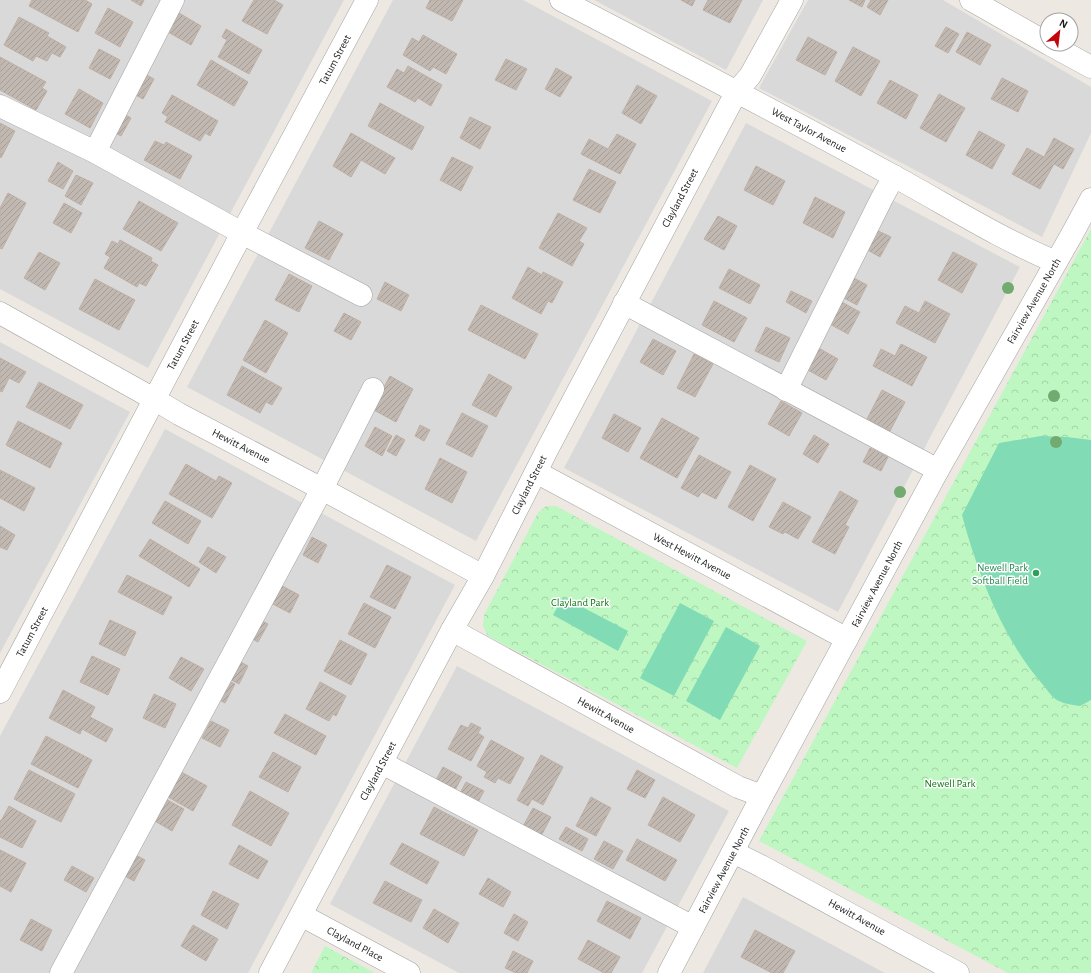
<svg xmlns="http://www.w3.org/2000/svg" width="1091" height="973" font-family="'Alegreya Sans',sans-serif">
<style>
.residential{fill:#dad9d9}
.park{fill:url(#park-crowns)}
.pitch{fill:#81dbb5}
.building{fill:url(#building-hatch);stroke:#beafa4}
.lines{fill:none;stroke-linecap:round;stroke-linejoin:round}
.minor-casing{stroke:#a3a3a3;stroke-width:23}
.minor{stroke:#fff;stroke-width:22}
.tree{fill:#72aa70}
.leisure-dot{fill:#2e9e5b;stroke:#fff;stroke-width:1.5}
.labels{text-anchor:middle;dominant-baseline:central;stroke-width:3;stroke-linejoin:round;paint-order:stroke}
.street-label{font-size:11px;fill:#1c1c1c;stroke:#fff}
.leisure-label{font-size:11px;fill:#27864d;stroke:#fff;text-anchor:end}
.park-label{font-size:11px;fill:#0e7613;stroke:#fff}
</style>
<defs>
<pattern id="park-crowns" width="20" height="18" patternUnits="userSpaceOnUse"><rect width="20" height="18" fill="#bef7c1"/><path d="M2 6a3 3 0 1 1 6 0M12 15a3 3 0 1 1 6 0" fill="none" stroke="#a3d3a5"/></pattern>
<pattern id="building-hatch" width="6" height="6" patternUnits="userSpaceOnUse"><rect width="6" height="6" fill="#c1b8b1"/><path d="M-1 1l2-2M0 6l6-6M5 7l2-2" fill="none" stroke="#a59e98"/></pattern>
</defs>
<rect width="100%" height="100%" fill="#ede9e2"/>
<g class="residential">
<path d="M 0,0 L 344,0 L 148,368 L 0,289 Z"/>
<path d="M 393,0 L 523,0 L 712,101 L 476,541 L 187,387 Z"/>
<path d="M 594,0 L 763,0 L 726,70 Z"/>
<path d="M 808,0 L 943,0 L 1091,87 L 1091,133 L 1042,237 L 759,88 Z"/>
<path d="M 746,123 L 1020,267 L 838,612 L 564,468 Z"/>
<path d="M 0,342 L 130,412 L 0,653 Z"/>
<path d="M 165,429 L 455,585 L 248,973 L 0,973 L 0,736 Z"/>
<path d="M 457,666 L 729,811 L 642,973 L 459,973 L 330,904 Z"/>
<path d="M 743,897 L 885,973 L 703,973 Z"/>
</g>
<g class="park">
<path d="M 1091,229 L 1091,973 L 1008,973 L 759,841 Z"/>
<path d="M 546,506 L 556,506 L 807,641 L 737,768 L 488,636 L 483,626 L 484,615 L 538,513 Z"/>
<path d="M 325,946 L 375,973 L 311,973 Z"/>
</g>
<g class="pitch">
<path d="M 1041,436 L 1067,437 L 1091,440 L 1091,700 L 1080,706 C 1073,705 1065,704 1059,701 C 1053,699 1048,691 1044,686 C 1003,640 978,575 962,515 L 999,443 Z"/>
<path d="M 563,597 L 628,631 L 618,651 L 553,615 Z"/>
<path d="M 680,603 L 714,621 L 674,696 L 640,678 Z"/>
<path d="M 726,627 L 760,646 L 720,720 L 686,701 Z"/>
</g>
<g class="building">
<path d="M 32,0 L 85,0 L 92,4 L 78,32 L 29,6 Z"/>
<path d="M 131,0 L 144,0 L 141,6 Z"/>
<path d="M 254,0 L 274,0 L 283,5 L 267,34 L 242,21 Z"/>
<path d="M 430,0 L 463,0 L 452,21 L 426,8 Z"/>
<path d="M 681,0 L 695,0 L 692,6 Z"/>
<path d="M 708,0 L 742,0 L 730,23 L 703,10 Z"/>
<path d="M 849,0 L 865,0 L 862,7 Z"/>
<path d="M 871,0 L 888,0 L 880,15 L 867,7 Z"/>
<path d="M 108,8 L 133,22 L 120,47 L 95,33 Z"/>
<path d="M 179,13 L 201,26 L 191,45 L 168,32 Z"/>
<path d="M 19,17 L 49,33 L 47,36 L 66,47 L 60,57 L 52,53 L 47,61 L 36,56 L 33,61 L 4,45 Z"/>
<path d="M 946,27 L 959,34 L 948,53 L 935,46 Z"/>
<path d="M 226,29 L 262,50 L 249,74 L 218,57 L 227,40 L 222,37 Z"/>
<path d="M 967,32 L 991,45 L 980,65 L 956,52 Z"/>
<path d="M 423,35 L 457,54 L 446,74 L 433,67 L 430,71 L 403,55 L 412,38 L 419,42 Z"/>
<path d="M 808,37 L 837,52 L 825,75 L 796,60 Z"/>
<path d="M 853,47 L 880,61 L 861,96 L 835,81 Z"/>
<path d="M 99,49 L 120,60 L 110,79 L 89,68 Z"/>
<path d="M 0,57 L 46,82 L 42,88 L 47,91 L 36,110 L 0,90 Z"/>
<path d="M 506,59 L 527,69 L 516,90 L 495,80 Z"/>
<path d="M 211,60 L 248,82 L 234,106 L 197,85 Z"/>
<path d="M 408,66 L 442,85 L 431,106 L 418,98 L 415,102 L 387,87 L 397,69 L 404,73 Z"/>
<path d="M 556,68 L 572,77 L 560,97 L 545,89 Z"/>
<path d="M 139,71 L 154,79 L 143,99 L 128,91 Z"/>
<path d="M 1002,78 L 1028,91 L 1018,112 L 991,99 Z"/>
<path d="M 890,80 L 918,95 L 906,119 L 877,103 Z"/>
<path d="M 637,85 L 657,96 L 641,124 L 622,113 Z"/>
<path d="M 79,89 L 103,103 L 90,128 L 65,114 Z"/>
<path d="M 939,94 L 965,108 L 946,142 L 920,128 Z"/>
<path d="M 172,95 L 218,121 L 210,136 L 205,133 L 200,141 L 165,122 L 168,117 L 162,113 Z"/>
<path d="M 380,103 L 424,127 L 412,150 L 368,126 Z"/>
<path d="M 120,112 L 131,118 L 121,136 L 110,130 Z"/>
<path d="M 470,117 L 491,127 L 480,149 L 460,138 Z"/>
<path d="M 0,123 L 15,131 L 1,158 L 0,157 Z"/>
<path d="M 979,131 L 1005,145 L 992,169 L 966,155 Z"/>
<path d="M 351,133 L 395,158 L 385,174 L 361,160 L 351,177 L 333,166 Z"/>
<path d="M 617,134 L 636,144 L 620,174 L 581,154 L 589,139 L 608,149 Z"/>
<path d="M 1054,138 L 1074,149 L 1063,169 L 1054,164 L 1040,189 L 1012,174 L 1027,148 L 1044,157 Z"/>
<path d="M 155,141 L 164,145 L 166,142 L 192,156 L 180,179 L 144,160 Z"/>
<path d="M 452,157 L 473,167 L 461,191 L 440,180 Z"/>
<path d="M 58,162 L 73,171 L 63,189 L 48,181 Z"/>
<path d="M 756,166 L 785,181 L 773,205 L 744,190 Z"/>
<path d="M 589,169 L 616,182 L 600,213 L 573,200 Z"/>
<path d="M 76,175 L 93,183 L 81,205 L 65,196 Z"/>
<path d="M 8,193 L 26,203 L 2,249 L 0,248 L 0,208 Z"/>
<path d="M 815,197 L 845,212 L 833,238 L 803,223 Z"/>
<path d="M 139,201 L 178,223 L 161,251 L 123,229 Z"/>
<path d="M 64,203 L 82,213 L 71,233 L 53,223 Z"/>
<path d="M 558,213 L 587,228 L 579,241 L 584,244 L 572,266 L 539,248 Z"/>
<path d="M 718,216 L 737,226 L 724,250 L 704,239 Z"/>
<path d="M 319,221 L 343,234 L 329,260 L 305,248 Z"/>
<path d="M 874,229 L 891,237 L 880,257 L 864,248 Z"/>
<path d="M 120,240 L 152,258 L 151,261 L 158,265 L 146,286 L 139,283 L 137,287 L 104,268 L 110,257 L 105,254 L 112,241 L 118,244 Z"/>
<path d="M 39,252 L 60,263 L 45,290 L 24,278 Z"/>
<path d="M 953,252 L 977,264 L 962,293 L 938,280 Z"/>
<path d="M 528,267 L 542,275 L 543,272 L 563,282 L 552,303 L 548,301 L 541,314 L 512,298 Z"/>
<path d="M 729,269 L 760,285 L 750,304 L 719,288 Z"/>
<path d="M 289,274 L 312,286 L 299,312 L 275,300 Z"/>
<path d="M 850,276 L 867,285 L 857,305 L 840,296 Z"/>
<path d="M 95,279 L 135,300 L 119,330 L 79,309 Z"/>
<path d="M 385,282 L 409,295 L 401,311 L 377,299 Z"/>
<path d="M 791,291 L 812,301 L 806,313 L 786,302 Z"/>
<path d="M 838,300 L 860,312 L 848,334 L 826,322 Z"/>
<path d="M 714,301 L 747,318 L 734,342 L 702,325 Z"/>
<path d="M 925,301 L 950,314 L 935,343 L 896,323 L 905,306 L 919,313 Z"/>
<path d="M 481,305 L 538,334 L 525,359 L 468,330 Z"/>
<path d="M 344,313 L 361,322 L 351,340 L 334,331 Z"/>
<path d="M 265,320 L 288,333 L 266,373 L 243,360 Z"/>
<path d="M 766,327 L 790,338 L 779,362 L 755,351 Z"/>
<path d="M 653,339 L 676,351 L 663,375 L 640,362 Z"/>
<path d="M 901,344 L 927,357 L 912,386 L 873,366 L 881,349 L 895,356 Z"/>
<path d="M 815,346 L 838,359 L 826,380 L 804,368 Z"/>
<path d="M 694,354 L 713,364 L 695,397 L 677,388 Z"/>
<path d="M 0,358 L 26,372 L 19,383 L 9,378 L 2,392 L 0,391 Z"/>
<path d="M 242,366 L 282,388 L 272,405 L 266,402 L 260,413 L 227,395 Z"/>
<path d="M 489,374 L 512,387 L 496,417 L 472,405 Z"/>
<path d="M 390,376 L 413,389 L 396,422 L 372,409 Z"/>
<path d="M 39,382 L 83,405 L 70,429 L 26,407 Z"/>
<path d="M 882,390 L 905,402 L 890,431 L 867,419 Z"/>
<path d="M 781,401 L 802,413 L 789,436 L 768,424 Z"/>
<path d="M 462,413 L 488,426 L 472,457 L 446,444 Z"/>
<path d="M 614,414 L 641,428 L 628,452 L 602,438 Z"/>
<path d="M 662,418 L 699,438 L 677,478 L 640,458 Z"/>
<path d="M 18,421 L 62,443 L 50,468 L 6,445 Z"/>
<path d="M 420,425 L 430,430 L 424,441 L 415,436 Z"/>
<path d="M 375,427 L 392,436 L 382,456 L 365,446 Z"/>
<path d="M 396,435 L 405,440 L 396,456 L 387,451 Z"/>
<path d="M 814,435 L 829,444 L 818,463 L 803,454 Z"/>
<path d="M 870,448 L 888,457 L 881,471 L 863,462 Z"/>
<path d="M 699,455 L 731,472 L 716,499 L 702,492 L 698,497 L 681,488 Z"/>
<path d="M 440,458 L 467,472 L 452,503 L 425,489 Z"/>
<path d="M 186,464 L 216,481 L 219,476 L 232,483 L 212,518 L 169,494 Z"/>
<path d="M 750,465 L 776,479 L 753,521 L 728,507 Z"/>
<path d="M 0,470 L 35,488 L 24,511 L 0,498 Z"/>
<path d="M 840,491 L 858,501 L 845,525 L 849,527 L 835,554 L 812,542 Z"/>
<path d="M 165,501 L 201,521 L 188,544 L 152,523 Z"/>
<path d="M 783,502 L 811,517 L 798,539 L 785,532 L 783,534 L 769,527 Z"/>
<path d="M 0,526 L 15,535 L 7,550 L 0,547 Z"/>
<path d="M 312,537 L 327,545 L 318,563 L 303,555 Z"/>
<path d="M 150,539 L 200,569 L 189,587 L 139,556 Z"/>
<path d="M 208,547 L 226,557 L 216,573 L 199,562 Z"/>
<path d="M 387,565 L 411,577 L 395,609 L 370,597 Z"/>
<path d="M 127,575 L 172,597 L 163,615 L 118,592 Z"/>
<path d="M 275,582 L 299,595 L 290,613 L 265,600 Z"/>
<path d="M 364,603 L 391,617 L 375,648 L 348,634 Z"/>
<path d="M 255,617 L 268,624 L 258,642 L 245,635 Z"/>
<path d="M 110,620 L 136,632 L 125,656 L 99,644 Z"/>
<path d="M 340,640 L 367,654 L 351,685 L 324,671 Z"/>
<path d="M 92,656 L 120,669 L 108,695 L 80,682 Z"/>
<path d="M 181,657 L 204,669 L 191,691 L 169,678 Z"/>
<path d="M 235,659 L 248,666 L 239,684 L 226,677 Z"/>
<path d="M 222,678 L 235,684 L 225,703 L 212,696 Z"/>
<path d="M 320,682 L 346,696 L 336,716 L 333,714 L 329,721 L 306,709 Z"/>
<path d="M 63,690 L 95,707 L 90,717 L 113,729 L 106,742 L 82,729 L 80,734 L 49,718 Z"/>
<path d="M 154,694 L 176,704 L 165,728 L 143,718 Z"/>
<path d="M 285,714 L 326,736 L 316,755 L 274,733 Z"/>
<path d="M 211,721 L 229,730 L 220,747 L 202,738 Z"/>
<path d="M 471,723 L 481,728 L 478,733 L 484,737 L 471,761 L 448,749 L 461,725 L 468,728 Z"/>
<path d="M 46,736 L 92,760 L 78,788 L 31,764 Z"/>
<path d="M 491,740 L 524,758 L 510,784 L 498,778 L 495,783 L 484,777 L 487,772 L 477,766 Z"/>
<path d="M 273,752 L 301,767 L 288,792 L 259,777 Z"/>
<path d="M 541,755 L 563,767 L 543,805 L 532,799 L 528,806 L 517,800 Z"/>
<path d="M 443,767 L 462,777 L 455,790 L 436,780 Z"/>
<path d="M 174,768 L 207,786 L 193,811 L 161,793 Z"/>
<path d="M 29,770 L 75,794 L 61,822 L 14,799 Z"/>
<path d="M 637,770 L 655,780 L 645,798 L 627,789 Z"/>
<path d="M 466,782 L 484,791 L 477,804 L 459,795 Z"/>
<path d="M 250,791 L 289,813 L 271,846 L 232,825 Z"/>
<path d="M 160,796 L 184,809 L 172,831 L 148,817 Z"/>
<path d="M 591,797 L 611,808 L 596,836 L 576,826 Z"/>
<path d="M 663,797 L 695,815 L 680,842 L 648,825 Z"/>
<path d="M 9,806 L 36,821 L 22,848 L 0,837 L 0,820 L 1,821 Z"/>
<path d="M 434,807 L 478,830 L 464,856 L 420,834 Z"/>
<path d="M 533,808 L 551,817 L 540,838 L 522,828 Z"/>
<path d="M 566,827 L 588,839 L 582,851 L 559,839 Z"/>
<path d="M 637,839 L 677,860 L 665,881 L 626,860 Z"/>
<path d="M 604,841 L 623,851 L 613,869 L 594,859 Z"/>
<path d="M 402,843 L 439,862 L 427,884 L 390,864 Z"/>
<path d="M 239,845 L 268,861 L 258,879 L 229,864 Z"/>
<path d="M 0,850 L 26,863 L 11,892 L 0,886 Z"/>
<path d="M 130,852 L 145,860 L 134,881 L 119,873 Z"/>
<path d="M 72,866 L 94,878 L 86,892 L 64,880 Z"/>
<path d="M 488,878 L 511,892 L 503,907 L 479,894 Z"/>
<path d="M 385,881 L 422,900 L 411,922 L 373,903 Z"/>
<path d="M 213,891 L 239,904 L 227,929 L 201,915 Z"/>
<path d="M 607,901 L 641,918 L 630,939 L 597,921 Z"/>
<path d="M 434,909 L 459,923 L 448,943 L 423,928 Z"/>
<path d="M 514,914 L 528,922 L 518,941 L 504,933 Z"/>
<path d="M 31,919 L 52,930 L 42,951 L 20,940 Z"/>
<path d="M 193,925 L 218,939 L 206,961 L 181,946 Z"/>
<path d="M 755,930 L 795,951 L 783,973 L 772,973 L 741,957 Z"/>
<path d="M 588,940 L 620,957 L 611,973 L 604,973 L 578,959 Z"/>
<path d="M 513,951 L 533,961 L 527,973 L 516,973 L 505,968 Z"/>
</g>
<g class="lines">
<g class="minor-casing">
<g id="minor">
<path d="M 561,0 C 671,57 780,114 888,173 C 944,203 998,238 1056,262"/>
<path d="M 971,0 L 1047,43"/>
<path d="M 1049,44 L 1091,67"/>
<path d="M 0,106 L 95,152 L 242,233 L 361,295"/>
<path d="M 95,152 L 173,0"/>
<path d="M 624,303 L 938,470"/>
<path d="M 0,313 L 154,399 L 179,414 L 322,489 L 483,576"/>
<path d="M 786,390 L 882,198 L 894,176"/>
<path d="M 536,472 L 847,639"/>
<path d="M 452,630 L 738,787 L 762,796"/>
<path d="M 0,692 L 242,233 L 367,0"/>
<path d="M 382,763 L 693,927"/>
<path d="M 733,852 L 761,866 L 958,973"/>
<path d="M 301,915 L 409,973"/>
<path d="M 61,973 L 322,489 L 373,389"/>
<path d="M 270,973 L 452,630 L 483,576 L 548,448 L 737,91 L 750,76 L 792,0"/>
<path d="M 669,973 L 762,796 L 938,470 L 1071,236 L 1091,199"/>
</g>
</g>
<use href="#minor" class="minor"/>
</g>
<g class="tree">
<circle cx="1008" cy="288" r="6"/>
<circle cx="1054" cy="396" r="6"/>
<circle cx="1056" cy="442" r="6"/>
<circle cx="900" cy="492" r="6"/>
</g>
<circle class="leisure-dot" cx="1036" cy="573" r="4"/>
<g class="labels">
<g class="street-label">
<text transform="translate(335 60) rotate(-62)">Tatum Street</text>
<text transform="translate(809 130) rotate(28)">West Taylor Avenue</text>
<text transform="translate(680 198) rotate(-62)">Clayland Street</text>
<text transform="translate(1034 301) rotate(-60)">Fairview Avenue North</text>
<text transform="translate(183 345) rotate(-62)">Tatum Street</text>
<text transform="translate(241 446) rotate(27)">Hewitt Avenue</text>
<text transform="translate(529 485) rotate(-63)">Clayland Street</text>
<text transform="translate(692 556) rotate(28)">West Hewitt Avenue</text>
<text transform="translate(877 584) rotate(-62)">Fairview Avenue North</text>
<text transform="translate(32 632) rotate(-62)">Tatum Street</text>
<text transform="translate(606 715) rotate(29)">Hewitt Avenue</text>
<text transform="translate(378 771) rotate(-62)">Clayland Street</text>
<text transform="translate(724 870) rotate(-62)">Fairview Avenue North</text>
<text transform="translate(857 917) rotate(29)">Hewitt Avenue</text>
<text transform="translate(355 944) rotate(28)">Clayland Place</text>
</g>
<g class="leisure-label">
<text x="1028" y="567">Newell Park<tspan x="1028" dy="13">Softball Field</tspan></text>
</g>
<g class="park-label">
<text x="580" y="602">Clayland Park</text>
<text x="950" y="783">Newell Park</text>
</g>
</g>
<g transform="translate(1059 32) rotate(28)"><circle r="19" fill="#ffffff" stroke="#a4a4a4"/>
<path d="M0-3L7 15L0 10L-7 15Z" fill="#c3050c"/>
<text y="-6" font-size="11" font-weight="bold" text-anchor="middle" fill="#1c1c1c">N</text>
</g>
</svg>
